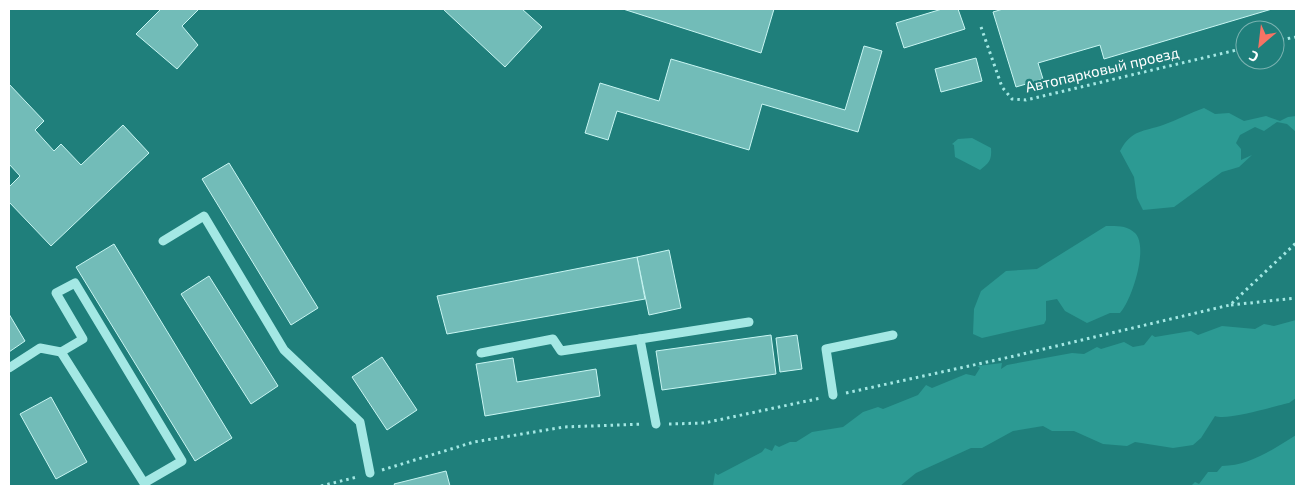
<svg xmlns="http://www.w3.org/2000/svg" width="1305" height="495" font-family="'Exo 2',sans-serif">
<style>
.green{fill:#2c9a93}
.building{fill:#72bcb8;stroke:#c8f6f3}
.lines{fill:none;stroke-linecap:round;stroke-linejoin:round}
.path{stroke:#a4e8e4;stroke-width:3;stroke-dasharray:2.5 4;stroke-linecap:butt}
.minor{stroke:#a4e8e4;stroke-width:9}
.labels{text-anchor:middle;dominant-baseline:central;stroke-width:5;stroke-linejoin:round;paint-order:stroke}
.street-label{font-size:15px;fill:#fff;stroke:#1f7f7b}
</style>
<rect width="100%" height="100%" fill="#1f7f7b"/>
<g class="green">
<path d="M 1204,108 L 1215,114 L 1229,113 L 1244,121 L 1266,116 L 1280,121 L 1288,117 L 1296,116 L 1296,132 L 1287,124 L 1277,122 L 1264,131 L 1255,127 L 1240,135 L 1236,143 L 1241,149 L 1241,160 L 1252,155 L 1239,167 L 1222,172 L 1174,207 L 1143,210 L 1137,198 L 1134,177 L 1120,151 C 1132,129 1143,132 1163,125 C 1177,120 1190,113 1204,108 Z"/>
<path d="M 972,138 L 991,148 C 992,160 989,163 980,170 L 955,157 L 954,145 L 952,144 L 958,139 Z"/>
<path d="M 1106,226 C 1115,226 1127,225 1135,233 C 1149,247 1132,300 1120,313 L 1110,313 L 1087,323 L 1065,311 L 1057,299 L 1046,301 L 1046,320 L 1044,324 L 982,338 L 973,334 L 974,309 L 981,291 L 1006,271 L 1037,269 Z"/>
<path d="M 1296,320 L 1296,398 L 1289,403 C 1275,406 1227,421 1215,416 L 1201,438 L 1193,445 L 1173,448 L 1135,442 L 1127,446 L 1103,444 L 1074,431 L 1052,431 L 1043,426 L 1013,431 L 982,448 L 971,448 L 916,473 L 900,486 L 713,486 L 715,473 L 718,475 L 762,452 L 765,448 L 772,451 L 775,445 L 779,447 L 790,442 L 796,442 L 812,432 L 843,427 L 863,412 L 878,407 L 883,409 L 918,395 L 926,385 L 932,388 L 966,374 L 975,376 L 980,368 L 977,366 L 1002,363 L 1001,369 L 1007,365 L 1072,353 L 1084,354 L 1097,347 L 1101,349 L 1124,342 L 1133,347 L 1144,345 L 1152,335 L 1155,337 L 1191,331 L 1198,335 L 1222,326 L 1255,329 L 1264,324 L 1274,326 Z"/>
<path d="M 1296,435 L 1296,486 L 1191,486 L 1195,482 L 1199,484 L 1208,472 L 1217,472 L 1222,466 C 1249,466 1274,449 1296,435 Z"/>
</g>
<g class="building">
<path d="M 161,9 L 199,9 L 182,26 L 198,45 L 177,69 L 136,34 Z"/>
<path d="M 443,9 L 522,9 L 542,27 L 505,67 Z"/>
<path d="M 623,9 L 774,9 L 761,53 Z"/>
<path d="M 942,9 L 958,9 L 965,29 L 904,48 L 896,23 Z"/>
<path d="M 1003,9 L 1272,9 L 1104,59 L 1100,45 L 1038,63 L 1043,79 L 1016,87 L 993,12 Z"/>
<path d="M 864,46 L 882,51 L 858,132 L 762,104 L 749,150 L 617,111 L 608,140 L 585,133 L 600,83 L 659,101 L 671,59 L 845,110 Z"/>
<path d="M 976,58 L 982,81 L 941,92 L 935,69 Z"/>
<path d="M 9,84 L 44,121 L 35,130 L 54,151 L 61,144 L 81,165 L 123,125 L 149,153 L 51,246 L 9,202 L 9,187 L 20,176 L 9,164 Z"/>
<path d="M 229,163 L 318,308 L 291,325 L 202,179 Z"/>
<path d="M 114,244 L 232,438 L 195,461 L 76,267 Z"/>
<path d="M 669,250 L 681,308 L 649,315 L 637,257 Z"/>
<path d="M 637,257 L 645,299 L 447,334 L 437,296 Z"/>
<path d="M 209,276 L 278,386 L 251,404 L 181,294 Z"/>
<path d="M 9,314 L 25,341 L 9,352 Z"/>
<path d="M 771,335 L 776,374 L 662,390 L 656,351 Z"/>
<path d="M 797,335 L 802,369 L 780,372 L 776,338 Z"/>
<path d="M 382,357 L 417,410 L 387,430 L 352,377 Z"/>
<path d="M 513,358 L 517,382 L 596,369 L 600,396 L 485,416 L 476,364 Z"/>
<path d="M 51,397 L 87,462 L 56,479 L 20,414 Z"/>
<path d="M 446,471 L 450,486 L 395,486 L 394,484 Z"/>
</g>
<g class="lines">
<g class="path">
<path d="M 981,27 L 1002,87 L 1012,99 L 1026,100 L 1245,48"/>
<path d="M 1275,41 L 1296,37"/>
<path d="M 1231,305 L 1296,298"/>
<path d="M 846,393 L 1010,357 L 1230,305 L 1296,243"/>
<path d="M 669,424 L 704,423 L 821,398"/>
<path d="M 382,470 L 474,442 L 564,427 L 643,424"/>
<path d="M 321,486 L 357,477"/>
</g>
<g class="minor">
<path d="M 163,241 L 204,216 L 284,350 L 360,422 L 370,473"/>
<path d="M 640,339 L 749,322"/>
<path d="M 481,353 L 553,339 L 561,351 L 640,339 L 656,424"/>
<path d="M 9,368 L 40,348 L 61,352"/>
<path d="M 833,395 L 826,349 L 893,335"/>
<path d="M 144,483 L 182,461 L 75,283 L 56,293 L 83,339 L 61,352 L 144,483 L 146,486"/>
</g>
</g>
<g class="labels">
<g class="street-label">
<text transform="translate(1102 69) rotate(-13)">Автопарковый проезд</text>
</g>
</g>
<rect width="1305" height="495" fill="none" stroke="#ffffff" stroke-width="20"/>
<g transform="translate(1260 45) rotate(208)"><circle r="24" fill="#1f7f7b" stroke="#79b2b0"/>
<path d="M0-4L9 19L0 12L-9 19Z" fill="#f67364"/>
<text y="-8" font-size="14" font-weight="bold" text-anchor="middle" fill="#ffffff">С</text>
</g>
</svg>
